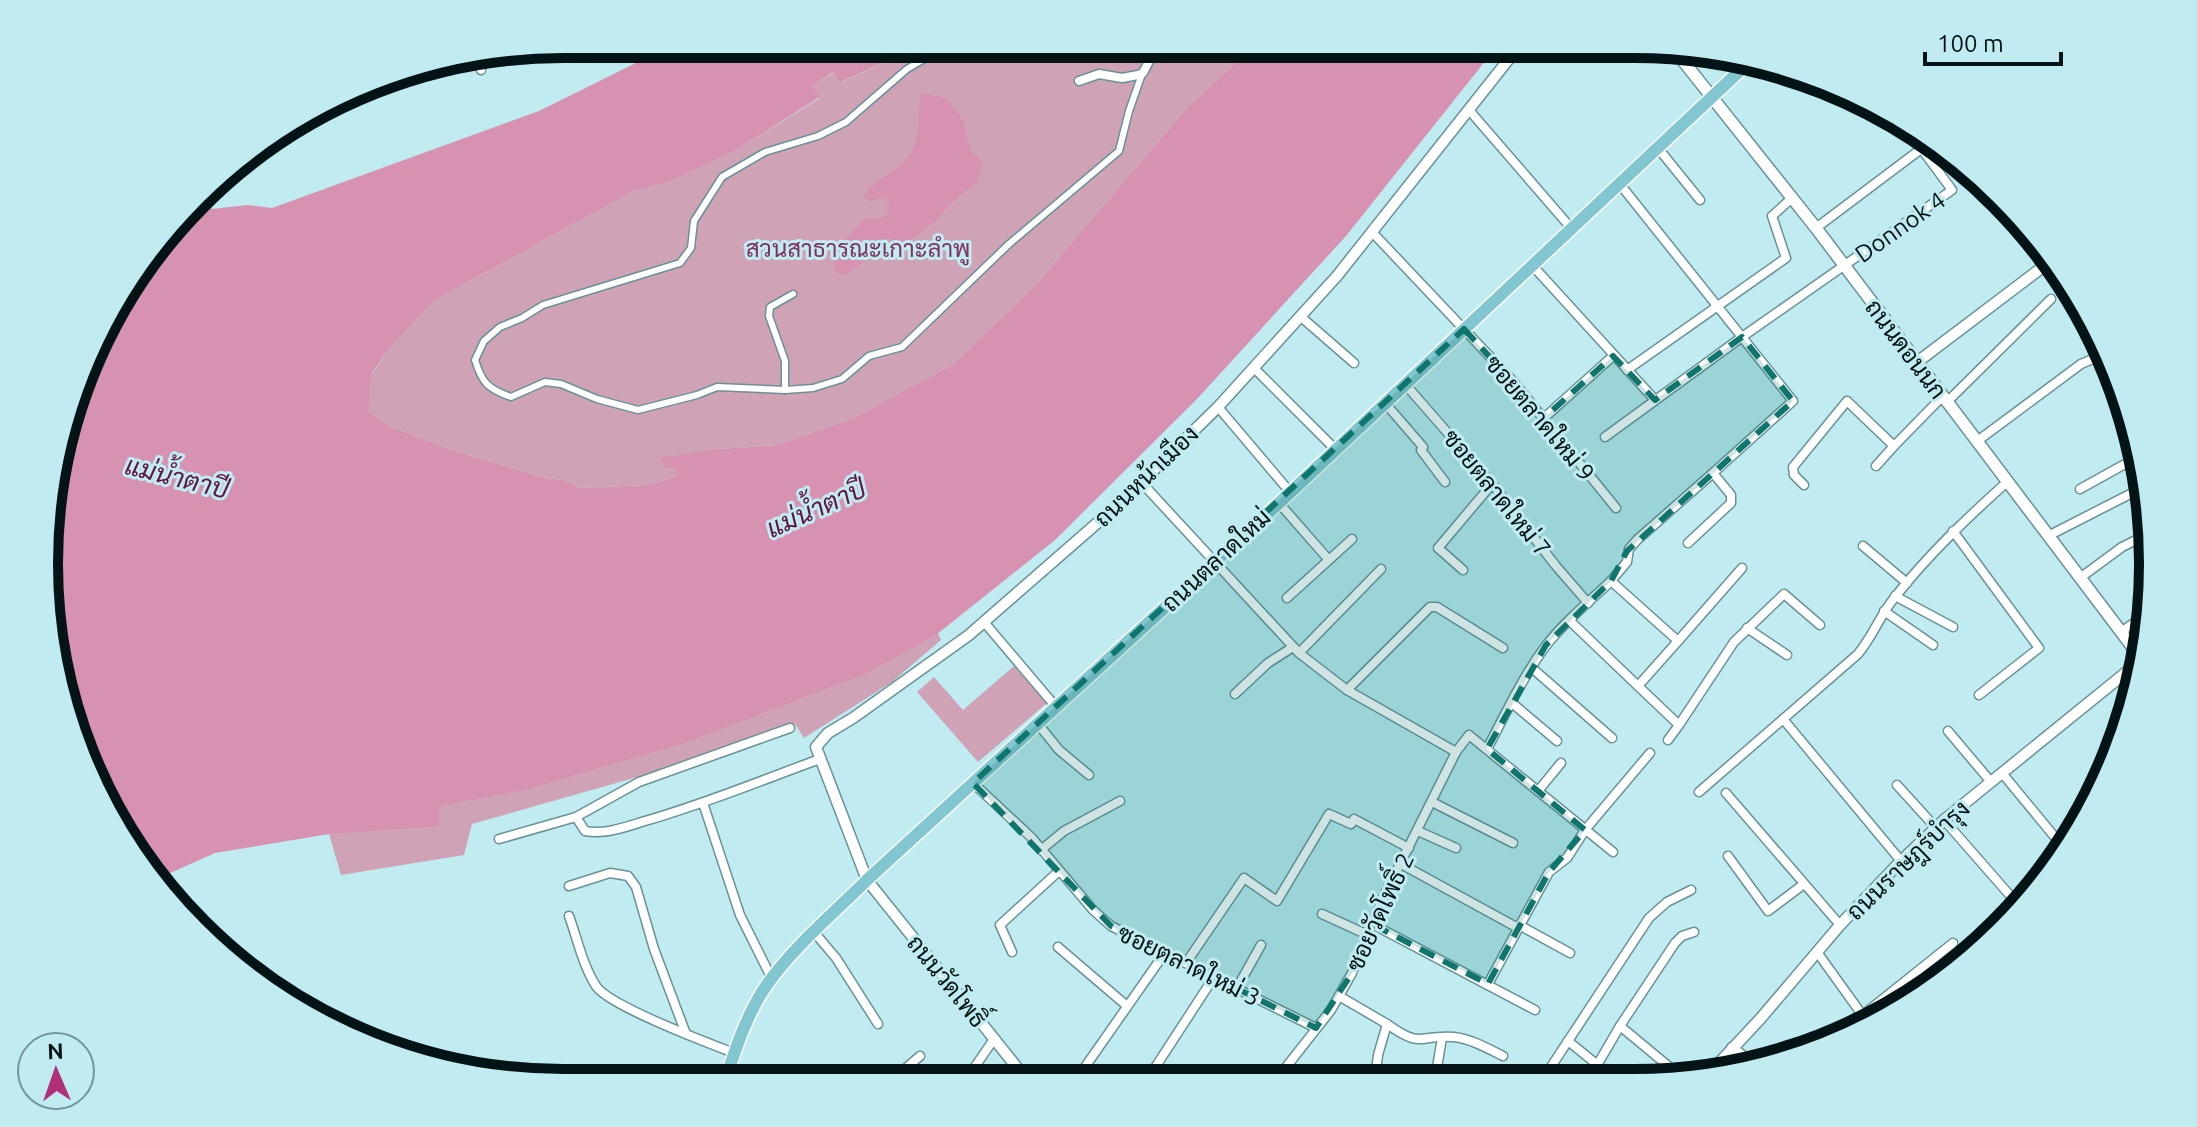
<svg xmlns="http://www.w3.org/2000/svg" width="2197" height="1127" font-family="Ubuntu,Sarabun,sans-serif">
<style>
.green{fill:#cfa2b6}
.water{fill:#d791b1}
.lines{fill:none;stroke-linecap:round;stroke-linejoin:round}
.pedestrian-casing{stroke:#699298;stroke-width:9}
.minor-casing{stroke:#699298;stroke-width:11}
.tertiary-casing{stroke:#699298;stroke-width:13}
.secondary-casing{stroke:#699298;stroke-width:14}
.primary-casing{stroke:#fff;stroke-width:15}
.pedestrian{stroke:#fff;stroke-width:6}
.minor{stroke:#fff;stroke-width:8}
.tertiary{stroke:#fff;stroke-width:10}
.secondary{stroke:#fff;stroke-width:11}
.primary{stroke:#82c7d0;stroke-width:12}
.marked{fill:#0f766e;fill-opacity:0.2;stroke:#0f766e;stroke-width:6;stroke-dasharray:16 10;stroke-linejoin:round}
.labels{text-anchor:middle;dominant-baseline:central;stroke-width:6;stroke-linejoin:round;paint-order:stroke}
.street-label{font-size:24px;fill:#041416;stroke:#bfebf1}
.park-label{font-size:24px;fill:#83315d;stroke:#bfebf1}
.water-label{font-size:26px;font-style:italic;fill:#641241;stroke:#bfebf1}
.rim{fill:none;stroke:#041416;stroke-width:10}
</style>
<rect width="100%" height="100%" fill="#bfebf1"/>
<g class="green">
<path d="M 924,44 L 1244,45 L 1244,55 L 1184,111 L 1034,287 L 952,365 L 851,419 L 777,445 L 719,449 L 674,468 L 679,476 L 648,485 L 579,488 L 564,480 L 545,478 L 449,449 L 389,426 L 367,412 L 372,374 L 393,344 L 435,300 L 634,191 L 671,181 L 733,152 L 820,98 L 813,86 L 834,72 L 842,82 Z"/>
<path d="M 935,627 L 941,640 L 892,682 L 804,738 L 795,724 L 662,770 L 472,824 L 464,855 L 341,875 L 329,834 L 433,820 L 432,800 Z"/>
<path d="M 1014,666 L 1047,703 L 978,762 L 917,692 L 934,677 L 963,710 Z"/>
</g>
<g class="water">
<path d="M 674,44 L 924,44 L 841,82 L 833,72 L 813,86 L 820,97 L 733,152 L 671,181 L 634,191 L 435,300 L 393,344 L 372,373 L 368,412 L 389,426 L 449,449 L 545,478 L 564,480 L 579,488 L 648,485 L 678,476 L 674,468 L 664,467 L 660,458 L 719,449 L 777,445 L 851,419 L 952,365 L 1034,287 L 1184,111 L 1244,55 L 1244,45 L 1498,45 L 1346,236 L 1196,400 L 1055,540 L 936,635 L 860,676 L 684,743 L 524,790 L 439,806 L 439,826 L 329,834 L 215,853 L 159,878 L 97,793 L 48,631 L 54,462 L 131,275 L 199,203 L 213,209 L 247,205 L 272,208 L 539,111 Z"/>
<path d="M 922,93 L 945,98 C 951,106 962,116 965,126 C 969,142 966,150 983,161 L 977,182 L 951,203 L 937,220 L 902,246 L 896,246 L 894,240 C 875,235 876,244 868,256 C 864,262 853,269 846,275 L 835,272 C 828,249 852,234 866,218 L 878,219 L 887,215 L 889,206 L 884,197 L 871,201 L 863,199 C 873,177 896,175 909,156 C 923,135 915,114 922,93 Z"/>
</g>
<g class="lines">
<g class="pedestrian-casing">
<g id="pedestrian">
<path d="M 950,44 L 907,69 L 846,122 L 818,136 L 765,152 L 722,177 L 694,221 L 691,248 L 680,263 L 543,305 L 522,318 L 500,327 L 484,341 L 475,360 C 482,383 488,389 511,397 L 545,382 L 561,384 L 597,399 L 638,410 L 697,395 L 717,387 L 785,390 L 813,388 L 842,379 L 869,356 L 902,347 L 1009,244 L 1119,151 L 1129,111 L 1142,74"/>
<path d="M 785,390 L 785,361 L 769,316 L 770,307 L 793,294"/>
</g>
</g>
<g class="minor-casing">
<g id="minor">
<path d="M 477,58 L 481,70"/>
<path d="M 1079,81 L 1099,74 L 1122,78 L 1138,75 L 1143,73 L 1157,45"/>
<path d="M 1469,110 L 1571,228"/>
<path d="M 1885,114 L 1887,117"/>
<path d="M 304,121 L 306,127"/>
<path d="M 1658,148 L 1700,200"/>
<path d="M 1619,183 L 1793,401 L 1713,473 L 1731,495 L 1731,503 L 1688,543"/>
<path d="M 1816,228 L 1925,146"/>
<path d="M 1372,232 L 1513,381 L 1616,508"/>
<path d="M 1532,265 L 1655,400"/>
<path d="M 1300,316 L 1354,363"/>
<path d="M 1254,368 L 1335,449"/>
<path d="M 1627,370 L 1786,258 L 1772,216 L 1792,198"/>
<path d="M 1405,384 L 1494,486 L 1556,566 L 1588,603"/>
<path d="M 1385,403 L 1423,447 L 1421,450 L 1445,482"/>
<path d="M 1946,403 L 2051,299"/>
<path d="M 1218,407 L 1290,492"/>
<path d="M 1545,417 L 1613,356"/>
<path d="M 1605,437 L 1742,337 L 1952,190 L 1921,148"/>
<path d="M 1976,442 L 2081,364 L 2102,355"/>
<path d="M 1876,466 L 1894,446"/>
<path d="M 1141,482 L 1299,653 L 1347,690 L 1456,752"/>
<path d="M 1804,485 L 1794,475 L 1793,467 L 1847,401 L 1894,446 L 1942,397"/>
<path d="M 2080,489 L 2134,459"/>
<path d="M 1279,503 L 1328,559"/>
<path d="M 1953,531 L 2039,648 L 1979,695"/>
<path d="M 2048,536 L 2138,490"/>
<path d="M 1863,546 L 1907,583"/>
<path d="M 1463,570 L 1438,548 L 1492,484"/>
<path d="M 2080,578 L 2122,547 L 2144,536"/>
<path d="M 1611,581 L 1627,562 L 1629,549 L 1638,539 L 1713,473"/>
<path d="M 1895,596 L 1953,627"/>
<path d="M 1287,598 L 1352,539"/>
<path d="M 1884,611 L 1933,645"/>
<path d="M 984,622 L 1056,707"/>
<path d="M 1747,628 L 1787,655"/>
<path d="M 2121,632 L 2148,613"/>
<path d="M 1678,641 L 1742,568"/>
<path d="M 1299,653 L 1381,569"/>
<path d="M 1532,668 L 1612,738"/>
<path d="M 1638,686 L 1679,725 L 1734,642 L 1784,594 L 1820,625"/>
<path d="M 1347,690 L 1430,607 L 1437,607 L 1503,648"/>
<path d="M 1235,694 L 1268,663 L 1293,647"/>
<path d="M 1512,703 L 1557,741"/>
<path d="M 1783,719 L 1901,861"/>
<path d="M 1038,724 L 1059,750 L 1089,775"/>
<path d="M 1948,731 L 1991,782"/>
<path d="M 1668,740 L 1679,725"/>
<path d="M 1487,749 C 1505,715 1522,678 1545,647 C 1563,623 1589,602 1611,581 L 1678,641 L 1638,686 L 1570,621"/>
<path d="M 2002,773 L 2063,847"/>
<path d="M 973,783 L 1032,838 L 1093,910 L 1111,926 L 1316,1028"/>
<path d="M 1897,785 L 1936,828"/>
<path d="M 1538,791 L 1561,763"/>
<path d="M 1699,792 L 1858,654 C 1873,636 1880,615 1895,597 C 1928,555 1967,518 2007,482"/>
<path d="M 1726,793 L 1840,925"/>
<path d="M 1432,802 L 1513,843"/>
<path d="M 703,803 L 740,915 L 771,977"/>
<path d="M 576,817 L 639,782 L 790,728"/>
<path d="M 1944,820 L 2021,908"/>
<path d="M 1418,831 L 1456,848"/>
<path d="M 499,839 L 576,817 L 585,831 C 605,835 625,827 645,821 C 705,804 762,780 820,759"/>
<path d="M 1041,850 L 1064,831 L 1120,801"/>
<path d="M 1728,856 L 1768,911 L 1804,884"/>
<path d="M 1401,864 L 1518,928"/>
<path d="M 569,886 L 610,873 L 628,876 L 636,887 L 654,949 L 686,1034"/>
<path d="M 1322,914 L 1368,935"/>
<path d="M 569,916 C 577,938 583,966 596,986 C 609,1006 708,1043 734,1053"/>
<path d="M 1372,924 L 1535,1010"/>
<path d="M 1519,925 L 1570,953"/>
<path d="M 814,932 L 836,958 L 878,1024"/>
<path d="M 1058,947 L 1127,1006"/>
<path d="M 1012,952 L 1000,925 L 1059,871"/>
<path d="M 1817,952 L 1868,1023"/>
<path d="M 1186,963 L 1244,878 L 1277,901 L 1329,814 L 1351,824 L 1354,819 L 1409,848"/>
<path d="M 1488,984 L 1549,872 L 1567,858 L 1585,830 L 1650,753"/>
<path d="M 1237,988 L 1261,945"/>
<path d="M 1339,996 L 1387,1024 L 1378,1055 L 1375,1079"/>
<path d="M 1387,1024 C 1424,1050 1417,1034 1454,1037 C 1471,1039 1487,1048 1503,1056"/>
<path d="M 1620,1026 L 1684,1079"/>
<path d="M 1568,1041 L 1615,1079"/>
<path d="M 1824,1046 L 1953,943"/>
<path d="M 1085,1067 L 1164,954"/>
<path d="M 1356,1079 L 1376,1068"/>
<path d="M 1435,1079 L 1442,1038"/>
<path d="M 1543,1079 L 1649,918 L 1667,902 L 1691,890"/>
<path d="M 1589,1079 L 1620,1026 L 1675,943 L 1682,936 L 1694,932"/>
<path d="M 1147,1080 L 1214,977"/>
<path d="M 1276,1080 L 1331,1010 L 1352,973 L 1380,904 L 1456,752 L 1469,735 L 1613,852"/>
<path d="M 891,1081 L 920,1056"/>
<path d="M 961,1081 L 972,1071 L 994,1039"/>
</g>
</g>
<g class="tertiary-casing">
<g id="tertiary">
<path d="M 1916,363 L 2048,263"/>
<path d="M 1732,1048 L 1754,1065"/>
<path d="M 1705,1078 L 1761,1018 L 1840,925 L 1901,861 L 1944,820 L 2134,666"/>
<path d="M 1027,1080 L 867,880 L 816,747 L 828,733 L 853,718 L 969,635 L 1119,504 L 1218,407 L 1337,276 L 1520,45"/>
</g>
</g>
<g class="secondary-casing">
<path id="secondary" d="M 1672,47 L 1816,228 L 2137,653"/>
</g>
<g class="primary-casing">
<path id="primary" d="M 725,1081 C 736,1047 749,1008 771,979 C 798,943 835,912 867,880 L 1279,503 L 1745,66"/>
</g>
<use href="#pedestrian" class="pedestrian"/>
<use href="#minor" class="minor"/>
<use href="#tertiary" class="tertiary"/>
<use href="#secondary" class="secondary"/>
<use href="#primary" class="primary"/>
</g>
<path class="marked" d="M 1464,329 L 1545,417 L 1613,356 L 1655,400 L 1742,337 L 1793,401 L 1627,551 L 1611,581 L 1546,645 L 1487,749 L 1585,830 L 1549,872 L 1488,984 L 1372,924 L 1352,973 L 1316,1028 L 1111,926 L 973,783 Z"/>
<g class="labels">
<g class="street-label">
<text transform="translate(1900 227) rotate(-35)">Donnok 4</text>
<text transform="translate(1906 349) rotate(53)">ถนนดอนนก</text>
<text transform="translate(1540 418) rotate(50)">ซอยตลาดใหม่ 9</text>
<text transform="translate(1146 476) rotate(-44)">ถนนหน้าเมือง</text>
<text transform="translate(1497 493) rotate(51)">ซอยตลาดใหม่ 7</text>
<text transform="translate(1216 560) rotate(-43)">ถนนตลาดใหม่</text>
<text transform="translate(1908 860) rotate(-44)">ถนนราษฎร์บำรุง</text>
<text transform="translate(1380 912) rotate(-65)">ซอยวัดโพธิ์ 2</text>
<text transform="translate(1189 965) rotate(26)">ซอยตลาดใหม่ 3</text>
<text transform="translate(947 981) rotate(51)">ถนนวัดโพธิ์</text>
</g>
<g class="park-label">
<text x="858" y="248">สวนสาธารณะเกาะลำพู</text>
</g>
<g class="water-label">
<text transform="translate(177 477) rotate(14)">แม่น้ำตาปี</text>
<text transform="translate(816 508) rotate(-24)">แม่น้ำตาปี</text>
</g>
</g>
<path d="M0 0H2197V1127H0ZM563 58H1634A505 505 0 0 1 2139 563V564A505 505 0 0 1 1634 1069H563A505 505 0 0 1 58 564V563A505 505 0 0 1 563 58Z" fill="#bfebf1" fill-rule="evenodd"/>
<path class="rim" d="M563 58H1634A505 505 0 0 1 2139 563V564A505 505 0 0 1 1634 1069H563A505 505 0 0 1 58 564V563A505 505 0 0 1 563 58Z"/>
<g transform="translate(56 1071) rotate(358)"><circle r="38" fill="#bfebf1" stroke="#749599" stroke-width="2"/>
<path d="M0-6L14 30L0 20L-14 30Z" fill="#b12e78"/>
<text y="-12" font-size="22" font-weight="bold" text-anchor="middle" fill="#041416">N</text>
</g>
<path d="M1925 52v12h136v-12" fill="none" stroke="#041416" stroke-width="4"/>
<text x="1937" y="52" font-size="24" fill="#041416" stroke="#bfebf1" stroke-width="6" paint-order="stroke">100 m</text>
</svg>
